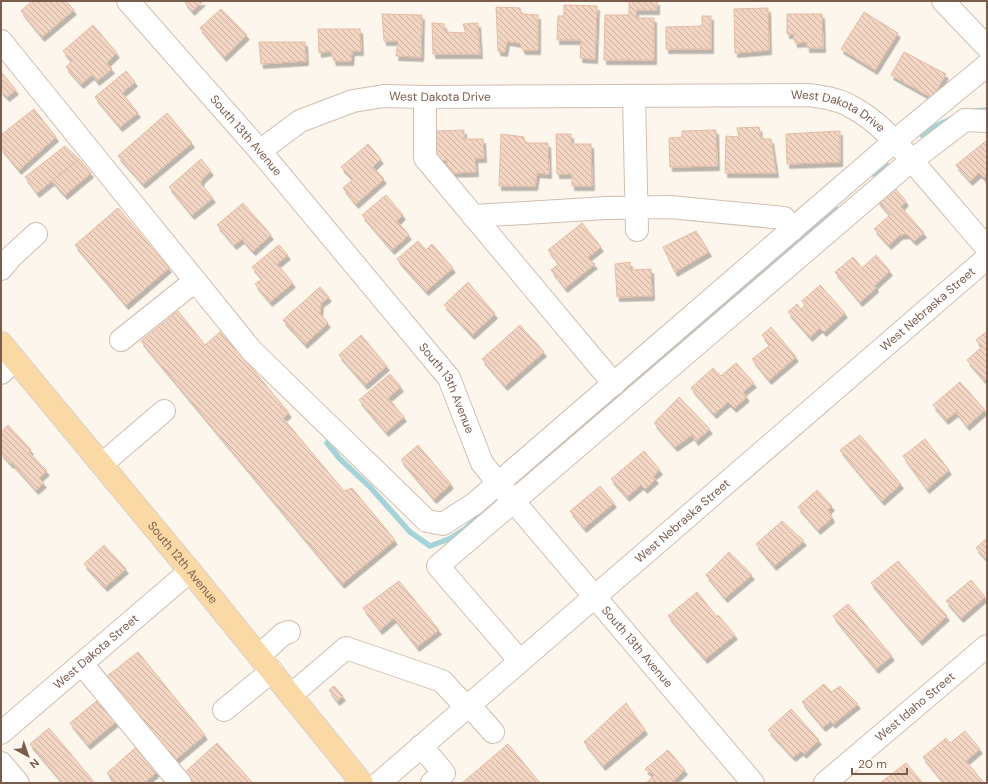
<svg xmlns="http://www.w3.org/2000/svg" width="988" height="784" font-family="'DM Sans',sans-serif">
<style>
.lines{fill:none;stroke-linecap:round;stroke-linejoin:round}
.stream{stroke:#a5d3da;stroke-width:5.5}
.building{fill:url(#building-back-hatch);stroke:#e6bba3;filter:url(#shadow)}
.minor-casing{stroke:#d1beb0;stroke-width:24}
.major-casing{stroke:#dad1cd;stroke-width:24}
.minor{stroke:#fff;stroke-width:22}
.major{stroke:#fbd9a5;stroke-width:22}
.labels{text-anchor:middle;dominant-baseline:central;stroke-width:3;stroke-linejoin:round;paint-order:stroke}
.street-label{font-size:12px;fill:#7a5c4d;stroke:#fffaf3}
</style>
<defs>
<pattern id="building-back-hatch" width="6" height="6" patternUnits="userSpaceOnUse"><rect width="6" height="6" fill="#f3d5c3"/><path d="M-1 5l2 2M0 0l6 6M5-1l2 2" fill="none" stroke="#cab0a1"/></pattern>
<filter id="shadow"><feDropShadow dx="2.5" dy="4.5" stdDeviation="0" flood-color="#0004"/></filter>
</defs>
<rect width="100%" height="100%" fill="#fdf6ec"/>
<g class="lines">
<g class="stream">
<path d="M 974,111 L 987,110"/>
<path d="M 922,135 L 938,125 L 951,119"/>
<path d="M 873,174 L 886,164"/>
<path d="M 327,443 L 339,458 L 370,487 L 410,532 L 430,546 L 449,539 L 465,529 L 490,506"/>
<path d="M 523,477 L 751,282 L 835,207"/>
</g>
</g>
<g class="building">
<path d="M 32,1 L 66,1 L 74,10 L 42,37 L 21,11 Z"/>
<path d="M 184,1 L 203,1 L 192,11 Z"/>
<path d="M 629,1 L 657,1 L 657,10 L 636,10 L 636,18 L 654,18 L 654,60 L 604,60 L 605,15 L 629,15 Z"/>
<path d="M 564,5 L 597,6 L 595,59 L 580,58 L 581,40 L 557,40 L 558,16 L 564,16 Z"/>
<path d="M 496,7 L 520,8 L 521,14 L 538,15 L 538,50 L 523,50 L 520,43 L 507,41 L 505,52 L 498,51 Z"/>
<path d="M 768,8 L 769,50 L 735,53 L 734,9 Z"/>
<path d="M 221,9 L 247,35 L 224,57 L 200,28 Z"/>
<path d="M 864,12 L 898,33 L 875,70 L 841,49 Z"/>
<path d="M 382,14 L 422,15 L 421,57 L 396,56 L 398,41 L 384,41 Z"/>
<path d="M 787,14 L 822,14 L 823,48 L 807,48 L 807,42 L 795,43 L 794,34 L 787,34 Z"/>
<path d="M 702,16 L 711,16 L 711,49 L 666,49 L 666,27 L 702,26 Z"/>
<path d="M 432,23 L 444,24 L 445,32 L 466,33 L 463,24 L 478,23 L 480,54 L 433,54 Z"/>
<path d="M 93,25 L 117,53 L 107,63 L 112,69 L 97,81 L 92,75 L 81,84 L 66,67 L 72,61 L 63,51 Z"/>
<path d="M 318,29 L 360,29 L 361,51 L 352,51 L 351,61 L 334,61 L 331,51 L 319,53 Z"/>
<path d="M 259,42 L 305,42 L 306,61 L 261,64 Z"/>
<path d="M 904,52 L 946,74 L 932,98 L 891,75 Z"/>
<path d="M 126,71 L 135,82 L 122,93 L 138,113 L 120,127 L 95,97 Z"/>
<path d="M 1,72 L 16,90 L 7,97 L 1,91 Z"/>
<path d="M 34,109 L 56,137 L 19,170 L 1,148 L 1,135 Z"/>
<path d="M 167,113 L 192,143 L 143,184 L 118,156 Z"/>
<path d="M 759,127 L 761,139 L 771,139 L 776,173 L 725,173 L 726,136 L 739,137 L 737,128 Z"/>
<path d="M 464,130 L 464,139 L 483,139 L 484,158 L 475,158 L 476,172 L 447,173 L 447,160 L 437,161 L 436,131 Z"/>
<path d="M 716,130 L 717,166 L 670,167 L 669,138 L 682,137 L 682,131 Z"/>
<path d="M 840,131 L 840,162 L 787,164 L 786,134 Z"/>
<path d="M 501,134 L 524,137 L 525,143 L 548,143 L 549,174 L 537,173 L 535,186 L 499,186 Z"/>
<path d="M 556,134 L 571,134 L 571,144 L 591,144 L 592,186 L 572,186 L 572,174 L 557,174 Z"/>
<path d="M 987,140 L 987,175 L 984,178 L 979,173 L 970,181 L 956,165 Z"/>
<path d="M 368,144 L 381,159 L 373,167 L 384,179 L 356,204 L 343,188 L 353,179 L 341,167 Z"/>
<path d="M 65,146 L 79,159 L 37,193 L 25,177 Z"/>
<path d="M 79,159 L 91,173 L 65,195 L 52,181 Z"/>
<path d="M 201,159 L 211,171 L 202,179 L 201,184 L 213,198 L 192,215 L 169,187 Z"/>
<path d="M 893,186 L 906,201 L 901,207 L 924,233 L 914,241 L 907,234 L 900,235 L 889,245 L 874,229 L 890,215 L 877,200 Z"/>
<path d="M 386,195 L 403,215 L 397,221 L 409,235 L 392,250 L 362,215 Z"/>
<path d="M 243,203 L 271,235 L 253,251 L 242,239 L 234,245 L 217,225 Z"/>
<path d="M 118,208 L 169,268 L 126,305 L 75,245 Z"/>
<path d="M 582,223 L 601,247 L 587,258 L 595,264 L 565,288 L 551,270 L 559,264 L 548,250 Z"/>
<path d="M 696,231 L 709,252 L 675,272 L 663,247 Z"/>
<path d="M 418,241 L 426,250 L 432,244 L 453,268 L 426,291 L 397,259 Z"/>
<path d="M 279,245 L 288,255 L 277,264 L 293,283 L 270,302 L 255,284 L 262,279 L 252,267 Z"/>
<path d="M 876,255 L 890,271 L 875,285 L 876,288 L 860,302 L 835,272 L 853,257 L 862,268 Z"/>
<path d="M 630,262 L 630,270 L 651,269 L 652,296 L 617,297 L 615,264 Z"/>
<path d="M 468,282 L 495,314 L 472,335 L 444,305 Z"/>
<path d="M 820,285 L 845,313 L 824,332 L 820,328 L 810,337 L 788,312 L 797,304 L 801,309 L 805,305 L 802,301 Z"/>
<path d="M 320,287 L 329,297 L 321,303 L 320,313 L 328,323 L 305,344 L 283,320 Z"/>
<path d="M 178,311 L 205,345 L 221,331 L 289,413 L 283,418 L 344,491 L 352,488 L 395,540 L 342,584 L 141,341 Z"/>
<path d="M 520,325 L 544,352 L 505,386 L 482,359 Z"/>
<path d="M 771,327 L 796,357 L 769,380 L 752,359 L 770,345 L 762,335 Z"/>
<path d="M 987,331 L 987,379 L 985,381 L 967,360 L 982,347 L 976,340 Z"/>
<path d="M 361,335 L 387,366 L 365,385 L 339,355 Z"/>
<path d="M 736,363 L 754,383 L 743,392 L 747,397 L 734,408 L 728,402 L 714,414 L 691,388 L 713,368 L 721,376 Z"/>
<path d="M 390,374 L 401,387 L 388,398 L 404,417 L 386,432 L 359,400 Z"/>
<path d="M 960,382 L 985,410 L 967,426 L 956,412 L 946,420 L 933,405 Z"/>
<path d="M 679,397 L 710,429 L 696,441 L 692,435 L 675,447 L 654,423 Z"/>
<path d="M 8,425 L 31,450 L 29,452 L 47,471 L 39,478 L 44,483 L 36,490 L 12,463 L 11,464 L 1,453 L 1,432 Z"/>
<path d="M 860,435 L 901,484 L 882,501 L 840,450 Z"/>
<path d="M 925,439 L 949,470 L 927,489 L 903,456 Z"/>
<path d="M 418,445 L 451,484 L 434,499 L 401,460 Z"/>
<path d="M 644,451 L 660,470 L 653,476 L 656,479 L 645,489 L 641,485 L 627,497 L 611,479 Z"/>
<path d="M 600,486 L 614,503 L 584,528 L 570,511 Z"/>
<path d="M 817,490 L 832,506 L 828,510 L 832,518 L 818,530 L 798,507 Z"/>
<path d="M 782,521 L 804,541 L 774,566 L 756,544 Z"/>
<path d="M 987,538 L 987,560 L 976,548 Z"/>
<path d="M 104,545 L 126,569 L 105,587 L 84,564 Z"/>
<path d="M 729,552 L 752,575 L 725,598 L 706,575 Z"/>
<path d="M 898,561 L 947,616 L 920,641 L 871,583 Z"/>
<path d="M 971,580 L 985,597 L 961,618 L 946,601 Z"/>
<path d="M 399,581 L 439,630 L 417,647 L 394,618 L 380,630 L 363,608 Z"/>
<path d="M 697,592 L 717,617 L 718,615 L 735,635 L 705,659 L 668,616 Z"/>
<path d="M 848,604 L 892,656 L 876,669 L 833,616 Z"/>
<path d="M 138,652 L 205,735 L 174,761 L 106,677 Z"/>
<path d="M 824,684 L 831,692 L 840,686 L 858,704 L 833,724 L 831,721 L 823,727 L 802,702 Z"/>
<path d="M 334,686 L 343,696 L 337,701 L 329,690 Z"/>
<path d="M 99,699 L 117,721 L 88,745 L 70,723 Z"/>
<path d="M 626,703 L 645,730 L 603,766 L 584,742 Z"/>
<path d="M 791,709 L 819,740 L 804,754 L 801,751 L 793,757 L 768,730 Z"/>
<path d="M 49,728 L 95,783 L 63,783 L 30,744 Z"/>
<path d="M 965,731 L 980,749 L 966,761 L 984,783 L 944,783 L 923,757 L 946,738 L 950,743 Z"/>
<path d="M 217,743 L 253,783 L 191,783 L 183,774 Z"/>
<path d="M 508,744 L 540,783 L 462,783 Z"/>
<path d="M 135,748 L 157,772 L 144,783 L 115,783 L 107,773 Z"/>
<path d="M 668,750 L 685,770 L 671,783 L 646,783 L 654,775 L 645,769 Z"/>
<path d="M 906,763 L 923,783 L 880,783 Z"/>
</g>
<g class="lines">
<g class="minor-casing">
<g id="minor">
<path id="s1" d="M 128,1 L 260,151 L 449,378 L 482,463 L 498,483 L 753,783"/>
<path d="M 943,1 L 987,47"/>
<path d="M 1,41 L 252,351 L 427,521 L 443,524 L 474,504 L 890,145 L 987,65"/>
<path d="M 425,97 L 425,158 L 614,384"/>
<path d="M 634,97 L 637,230"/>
<path id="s2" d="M 260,151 L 300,121 L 353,101 L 384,96 L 425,97 L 809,95 C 822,97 838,99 850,106 C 881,122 903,150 925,176 C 946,200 966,224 987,248"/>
<path d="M 473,216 L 607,208 L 670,207 L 784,218 L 792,230"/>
<path d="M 1,269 L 11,257 L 36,234"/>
<path d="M 121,340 L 195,281"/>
<path d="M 1,373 L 15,360"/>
<path d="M 102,464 L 164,411"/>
<path d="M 259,656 L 283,634 L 289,632"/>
<path d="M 520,661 L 438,566 L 906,165 L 965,120 L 987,121"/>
<path d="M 82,664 L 180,783"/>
<path d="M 291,695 L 346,648 L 442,681 L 466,707"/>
<path d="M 469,705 L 493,732"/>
<path d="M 224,710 L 272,671"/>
<path id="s3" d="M 1,733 L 190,571"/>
<path d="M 421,746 L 444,773 L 432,783"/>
<path d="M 1,763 L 18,783"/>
<path id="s4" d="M 379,783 L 987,258"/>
<path id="s5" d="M 825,783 L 987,646"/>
</g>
</g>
<g class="major-casing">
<g id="major">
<path id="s6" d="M 1,343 L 190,571 L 362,783"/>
</g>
</g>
<use href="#minor" class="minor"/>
<use href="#major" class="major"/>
</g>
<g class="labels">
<g class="street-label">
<text stroke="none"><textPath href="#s2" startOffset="194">West Dakota Drive</textPath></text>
<text stroke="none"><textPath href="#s2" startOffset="596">West Dakota Drive</textPath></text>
<text stroke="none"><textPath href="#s1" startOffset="179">South 13th Avenue</textPath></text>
<text stroke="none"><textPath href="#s4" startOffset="725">West Nebraska Street</textPath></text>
<text stroke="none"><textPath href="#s1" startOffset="503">South 13th Avenue</textPath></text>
<text stroke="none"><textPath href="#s4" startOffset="401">West Nebraska Street</textPath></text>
<text stroke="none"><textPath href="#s6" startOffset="285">South 12th Avenue</textPath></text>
<text stroke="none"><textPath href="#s1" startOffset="827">South 13th Avenue</textPath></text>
<text stroke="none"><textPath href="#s3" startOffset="125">West Dakota Street</textPath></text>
<text stroke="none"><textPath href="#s5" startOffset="118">West Idaho Street</textPath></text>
</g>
</g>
<rect width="988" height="784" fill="none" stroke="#7a5c4d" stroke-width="4"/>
<g transform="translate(28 756) rotate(140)" stroke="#fffaf3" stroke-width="3" paint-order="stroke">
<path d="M0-3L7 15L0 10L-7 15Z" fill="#7a5c4d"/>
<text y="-6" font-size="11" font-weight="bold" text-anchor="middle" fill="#7a5c4d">N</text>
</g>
<path d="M852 768v6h55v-6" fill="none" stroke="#7a5c4d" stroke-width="2"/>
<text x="858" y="768" font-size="12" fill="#7a5c4d" stroke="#fffaf3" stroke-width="3" paint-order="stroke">20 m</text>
</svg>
